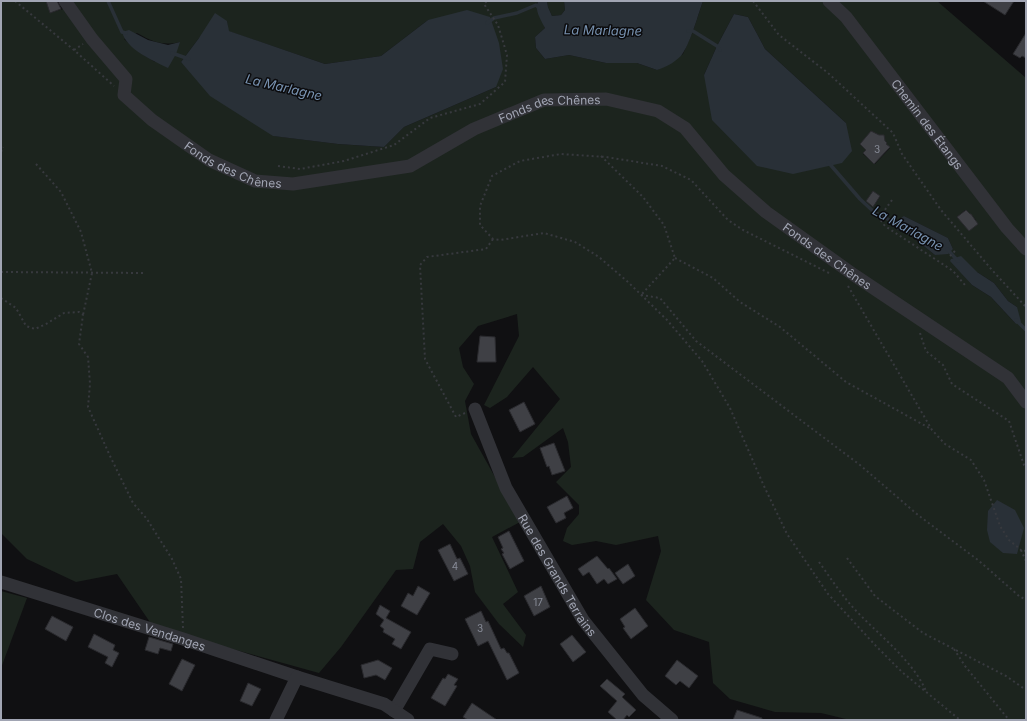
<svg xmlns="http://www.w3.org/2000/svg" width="1027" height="721" font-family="Inter,sans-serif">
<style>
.green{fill:#1c241e;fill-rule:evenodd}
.water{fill:#293037}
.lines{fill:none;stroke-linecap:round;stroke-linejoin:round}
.stream{stroke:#293037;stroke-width:3.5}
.building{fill:#3f4045;stroke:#2a2a2e}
.path{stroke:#37393e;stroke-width:2;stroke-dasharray:2 3;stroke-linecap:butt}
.minor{stroke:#313237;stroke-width:13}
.labels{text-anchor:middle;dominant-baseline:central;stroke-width:3;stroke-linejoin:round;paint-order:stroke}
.number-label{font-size:10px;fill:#888c98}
.street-label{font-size:12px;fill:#a1a5b3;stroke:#0b0b0d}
.water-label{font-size:13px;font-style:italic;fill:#7791af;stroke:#0b0b0d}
</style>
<rect width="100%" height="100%" fill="#101012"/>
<g class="green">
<path d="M 1,1 L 46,1 L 50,13 L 63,9 L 60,1 L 538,1 L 536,5 L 545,28 L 535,37 L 536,48 L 545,59 L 569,55 L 606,63 L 637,63 L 657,70 L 683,54 L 693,31 L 703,1 L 937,1 L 1026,78 L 1026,720 L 850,720 L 821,713 L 775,712 L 730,699 L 713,683 L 709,642 L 674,630 L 646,600 L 661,551 L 658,536 L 616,545 L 596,541 L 572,545 L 563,541 L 567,528 L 579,514 L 579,505 L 556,482 L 571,467 L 568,442 L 563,428 L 523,457 L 512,458 L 560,399 L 533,367 L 507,397 L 490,408 L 484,405 L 519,336 L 517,314 L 478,326 L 459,348 L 463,367 L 474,384 L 465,401 L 471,434 L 520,522 L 492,537 L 518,592 L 503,604 L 526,635 L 523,647 L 499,624 L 475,592 L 470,566 L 461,546 L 443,524 L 420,542 L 413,569 L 396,570 L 341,647 L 319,673 L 229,648 L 156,631 L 117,574 L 76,582 L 27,559 L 1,533 ZM 734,14 L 748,17 L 765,49 L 846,123 L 704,75 L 717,46 ZM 428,20 L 496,87 L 404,127 L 384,147 L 338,144 L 274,136 L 181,62 L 199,38 L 227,21 L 228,31 L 325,64 L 381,56 ZM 137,33 C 153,42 162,46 180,42 L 155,62 L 139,52 L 124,39 ZM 871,131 L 879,135 L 884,135 L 885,141 L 887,143 L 886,144 L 890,148 L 875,164 L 863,154 L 866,150 L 860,144 ZM 873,191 L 880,197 L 873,207 L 866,201 ZM 965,210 L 970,214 L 971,214 L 976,220 L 976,221 L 957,217 ZM 904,216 L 948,238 L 953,249 L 935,255 L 911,236 L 898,230 ZM 977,272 L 994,283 L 1008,301 L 1017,307 L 1016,324 L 991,297 L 972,285 L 963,274 Z"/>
<path d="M 547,1 L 564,1 L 565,10 L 561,15 L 552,16 L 548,7 Z"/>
<path d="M 1,591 L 27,598 L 1,668 Z"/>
</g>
<g class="water">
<path d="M 538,1 L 547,1 L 548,7 L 552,16 L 561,15 L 565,10 L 564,1 L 703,1 C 698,15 691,41 683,53 C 678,61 666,67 657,70 L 637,63 L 606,63 L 569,55 L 545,59 L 536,48 L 535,37 L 545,28 C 541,20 534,10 538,1 Z"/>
<path d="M 467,10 L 490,17 L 499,43 L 503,69 L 496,87 L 404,127 L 384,147 L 338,144 L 273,136 L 210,96 L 181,62 L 199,38 L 215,13 L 227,21 L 229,31 L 325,64 L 381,56 L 428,20 Z"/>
<path d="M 734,14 L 748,17 L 765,49 L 846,123 L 852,151 L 842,163 L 793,174 L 757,166 L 712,120 L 704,75 L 717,46 Z"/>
<path d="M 129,30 L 148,40 L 168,45 L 180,42 L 176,54 L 168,68 C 152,60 127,50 122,32 Z"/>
<path d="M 904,216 L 948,238 L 953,249 L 948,254 L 935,255 L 911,236 L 898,230 L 891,224 Z"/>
<path d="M 961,256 L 977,272 L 994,283 L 1008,301 L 1017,307 L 1021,322 L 1016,324 L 991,297 L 972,285 L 950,261 L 951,259 Z"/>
<path d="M 997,500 L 1015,510 L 1024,528 L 1017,554 L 1003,553 L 990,542 L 987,530 L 988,511 Z"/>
</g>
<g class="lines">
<g class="stream">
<path d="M 108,1 L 122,32 L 126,33"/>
<path d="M 487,23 L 494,18 L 517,13 L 536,5 L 539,8"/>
<path d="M 688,31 L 693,31 L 717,46 L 720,50"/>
<path d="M 172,53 L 189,59"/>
<path d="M 828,162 L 860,199 L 874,212 L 897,224"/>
<path d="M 947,249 L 958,261"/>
<path d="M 1016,320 L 1026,330"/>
</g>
</g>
<g class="building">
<path d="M 46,1 L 57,1 L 61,9 L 50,13 Z"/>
<path d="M 983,1 L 1014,1 L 1005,15 Z"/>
<path d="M 1026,33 L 1026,58 L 1022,56 L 1020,58 L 1013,54 Z"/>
<path d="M 871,131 L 879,135 L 884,135 L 885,141 L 887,143 L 886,144 L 890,147 L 874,164 L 863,153 L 866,150 L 860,144 Z"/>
<path d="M 873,191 L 880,196 L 873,207 L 866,201 Z"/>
<path d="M 966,210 L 970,214 L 971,214 L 978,224 L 969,231 L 957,217 Z"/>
<path d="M 480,336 L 495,337 L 496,362 L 477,362 Z"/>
<path d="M 524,402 L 535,424 L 520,432 L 509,410 Z"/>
<path d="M 554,443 L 565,471 L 552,475 L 549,466 L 547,467 L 540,448 Z"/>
<path d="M 567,496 L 573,508 L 564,513 L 566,518 L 556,523 L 547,507 Z"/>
<path d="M 509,531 L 524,561 L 510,569 L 502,554 L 504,553 L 501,549 L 503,548 L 498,537 Z"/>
<path d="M 450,544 L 457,559 L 460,558 L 468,574 L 454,581 L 438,550 Z"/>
<path d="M 597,556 L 608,569 L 609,568 L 617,579 L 608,584 L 604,579 L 597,584 L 589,572 L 583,576 L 578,569 Z"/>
<path d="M 628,564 L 635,576 L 623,584 L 615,573 Z"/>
<path d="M 418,586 L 430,593 L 417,615 L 401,606 L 408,593 L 413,596 Z"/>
<path d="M 541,586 L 550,607 L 534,616 L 524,596 Z"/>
<path d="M 380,605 L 390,611 L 386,618 L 411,632 L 401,649 L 392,644 L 395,639 L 383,632 L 384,629 L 380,626 L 384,620 L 376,614 Z"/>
<path d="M 635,608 L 648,626 L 631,639 L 623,628 L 625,627 L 620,619 Z"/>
<path d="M 481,611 L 486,622 L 488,621 L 501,649 L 504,648 L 507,653 L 509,653 L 519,673 L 507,680 L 488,641 L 478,646 L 465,619 Z"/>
<path d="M 52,616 L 73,627 L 66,641 L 45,629 Z"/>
<path d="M 94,634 L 115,645 L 113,650 L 119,653 L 112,667 L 105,663 L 108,657 L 88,647 Z"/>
<path d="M 572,635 L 586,652 L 573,662 L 560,644 Z"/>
<path d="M 149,637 L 173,644 L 171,651 L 160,648 L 158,654 L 145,650 Z"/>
<path d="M 182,659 L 195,665 L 182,691 L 169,684 Z"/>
<path d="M 378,660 L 392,668 L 385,680 L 376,675 L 364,678 L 361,665 Z"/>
<path d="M 677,660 L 698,676 L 689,688 L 680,681 L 676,685 L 665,676 Z"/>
<path d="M 448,674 L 458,679 L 454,685 L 457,686 L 445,706 L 431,698 L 443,678 L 445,679 Z"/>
<path d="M 607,679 L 625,694 L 622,697 L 636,710 L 629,717 L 627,715 L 623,720 L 617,720 L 608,712 L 617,701 L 600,686 Z"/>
<path d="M 248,683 L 261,689 L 252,706 L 240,701 Z"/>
<path d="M 472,703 L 497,720 L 468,720 L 463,717 Z"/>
<path d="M 737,710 L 762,718 L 762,720 L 733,720 Z"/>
</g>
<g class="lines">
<g class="path">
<path d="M 15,1 L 74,50 L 114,86"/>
<path d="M 753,1 L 779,35 L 828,73 L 893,133 L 902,154 L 941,210 L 992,270 L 1026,307"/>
<path d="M 74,50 L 83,44"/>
<path d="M 1,152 L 3,147"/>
<path d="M 601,156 L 643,197 L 664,225 L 675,258 L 641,295"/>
<path d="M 36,164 L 61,192 L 81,232 L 92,273 L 83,315"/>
<path d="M 278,166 L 300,169 L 344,161 L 394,145 L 430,118 L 480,104 L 505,82 L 507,55 L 498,25 L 484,4 L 487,1"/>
<path d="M 892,200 L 879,218 L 885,226 L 953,271 L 965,285"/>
<path d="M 950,256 L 955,251"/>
<path d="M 675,258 L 713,278 L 740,302 L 780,327 L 846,382 L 931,429"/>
<path d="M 1,272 L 146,273"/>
<path d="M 829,273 L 743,230 L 728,220 L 691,180 L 662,166 L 606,157 L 561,154 L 520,161 L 492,176 L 480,206 L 480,225 L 493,239 L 500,240 L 544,233 L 575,242 L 599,257 L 628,282 L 667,320 L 702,361 L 730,408 L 763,484 L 787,534 L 828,594 L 876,646 L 902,672 L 960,720"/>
<path d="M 848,286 L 932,430 L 945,444 L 971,460 L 984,480 L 1000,526 L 1009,540 L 1021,550"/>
<path d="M 641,295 L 660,298 L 696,341 L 860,465 L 918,515 L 978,560 L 1019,596 L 1026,600"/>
<path d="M 1,298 L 16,308 L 26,326 L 35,329 L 46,324 L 64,313 L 79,312 L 83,315 L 79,344 L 88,357 L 90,384 L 88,407 L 110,456 L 133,503 L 147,519 L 172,559 L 181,579 L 183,628"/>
<path d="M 920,333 L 926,351 L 943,365 L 952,384 L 1009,421 L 1024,465 L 1026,467"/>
<path d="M 465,413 L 456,417 L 425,359 L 420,265 L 427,257 L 486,249 L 493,239"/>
<path d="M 1026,551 L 1021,550 L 1026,561"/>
<path d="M 847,558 L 875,596 L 923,633 L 1006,676 L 1026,690"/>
<path d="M 819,562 C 829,576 839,591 850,604 C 874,632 911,657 926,691"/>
<path d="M 954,649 L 965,666 L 1009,720"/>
</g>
<g class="minor">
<path id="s1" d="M 65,1 L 92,39 L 126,79 L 124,95 L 152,120 L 209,160 L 255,181 L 293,184 L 410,166 L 474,129 L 544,100 L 606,99 L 658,111 L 685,128 L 724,175 L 766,212 L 854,275 L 1008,378 L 1026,402"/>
<path id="s2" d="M 829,1 L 846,17 L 1007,228 L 1026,249"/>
<path id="s3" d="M 475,409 L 506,488 L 583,620 L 643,695 L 672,720"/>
<path id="s4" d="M 1,582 L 183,639 L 297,677"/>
<path d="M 394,711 L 430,649 L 452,654"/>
<path d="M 276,720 L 297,677 L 384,704 L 408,720"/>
</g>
</g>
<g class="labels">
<g class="number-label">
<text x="877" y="149">3</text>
<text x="455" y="566">4</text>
<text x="538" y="602">17</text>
<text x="480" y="628">3</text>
</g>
<g class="street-label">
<text stroke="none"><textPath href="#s1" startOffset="583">Fonds des Chênes</textPath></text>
<text stroke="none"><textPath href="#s2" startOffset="158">Chemin des Étangs</textPath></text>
<text stroke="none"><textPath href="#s1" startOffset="247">Fonds des Chênes</textPath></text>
<text stroke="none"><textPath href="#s1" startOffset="919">Fonds des Chênes</textPath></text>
<text stroke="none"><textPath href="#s3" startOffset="186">Rue des Grands Terrains</textPath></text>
<text stroke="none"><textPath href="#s4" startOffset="156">Clos des Vendanges</textPath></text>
</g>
<g class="water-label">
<text transform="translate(603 30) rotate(1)">La Marlagne</text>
<text transform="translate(284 87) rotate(13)">La Marlagne</text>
<text transform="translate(908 228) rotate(29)">La Marlagne</text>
</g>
</g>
<rect width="1027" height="721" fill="none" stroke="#a1a5b3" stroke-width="4"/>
</svg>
